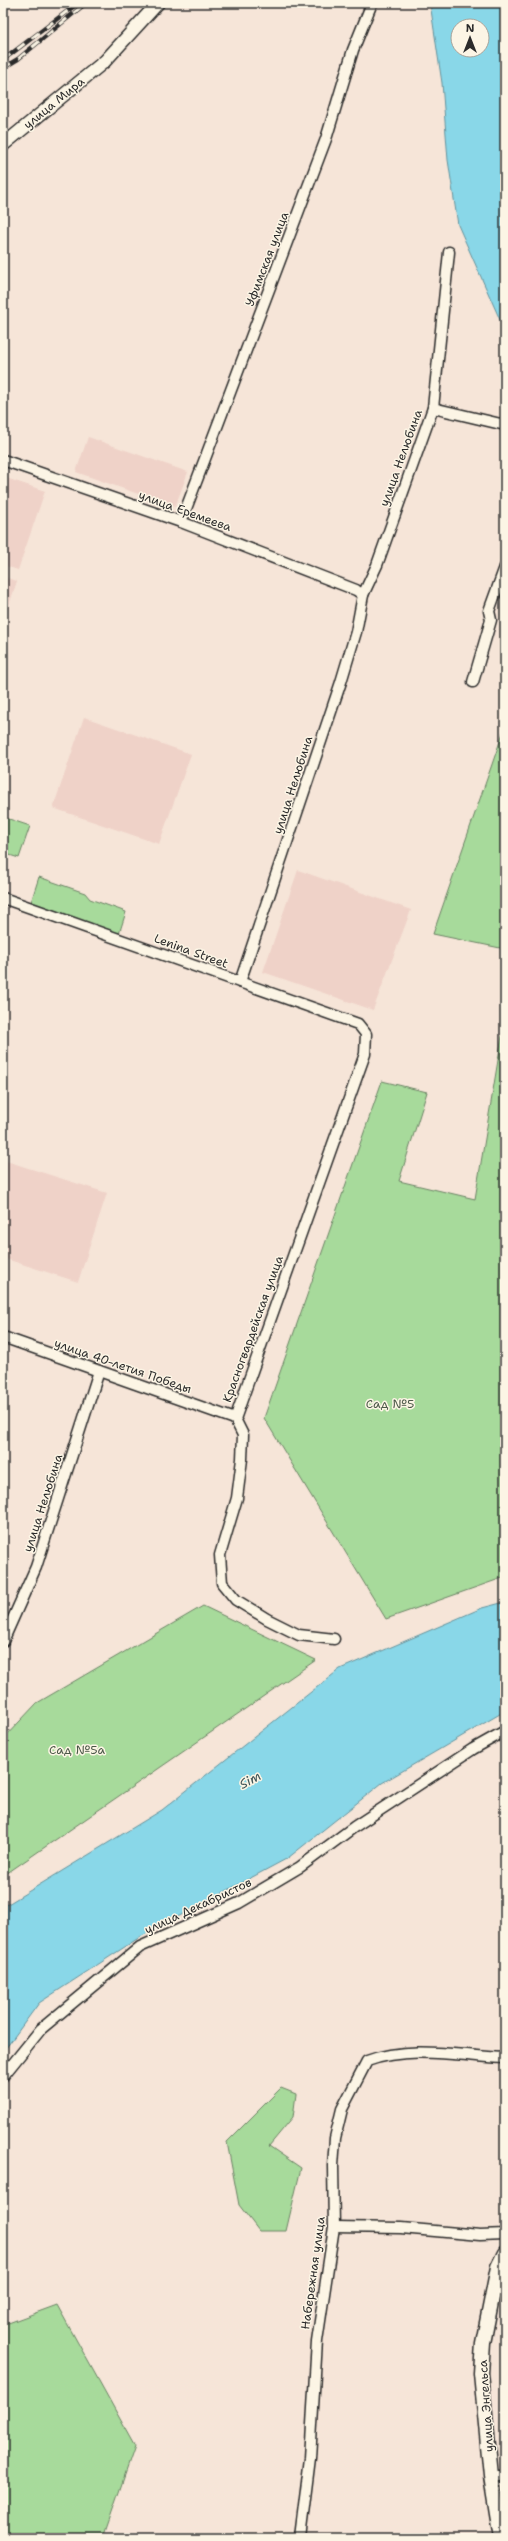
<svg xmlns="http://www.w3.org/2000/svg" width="508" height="2541" font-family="'Shantell Sans',sans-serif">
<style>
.built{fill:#efd2c8}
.green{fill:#a7da9b;stroke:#698263}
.water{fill:#89d7e8;stroke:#63929c;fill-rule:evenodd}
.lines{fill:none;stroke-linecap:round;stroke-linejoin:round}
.minor-casing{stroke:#2b2b2b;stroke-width:13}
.tertiary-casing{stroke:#2b2b2b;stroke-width:15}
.secondary-casing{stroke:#2b2b2b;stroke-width:17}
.minor{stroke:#fcf5e5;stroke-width:10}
.tertiary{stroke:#fcf5e5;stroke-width:12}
.secondary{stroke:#fcf5e5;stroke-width:14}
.rail-casing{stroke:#2b2b2b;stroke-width:4.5}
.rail{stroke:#fcf5e5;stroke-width:3;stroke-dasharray:9;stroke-linecap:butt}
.labels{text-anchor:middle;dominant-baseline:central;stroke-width:3;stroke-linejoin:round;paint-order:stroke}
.street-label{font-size:12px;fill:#2b2b2b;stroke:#fcf5e5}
.park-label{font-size:12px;fill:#4a5747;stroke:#fcf5e5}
.water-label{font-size:13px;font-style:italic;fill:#42565a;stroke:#fcf5e5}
</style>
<rect width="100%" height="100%" fill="#f6e5d8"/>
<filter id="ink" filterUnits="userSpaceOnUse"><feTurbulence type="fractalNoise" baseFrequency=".025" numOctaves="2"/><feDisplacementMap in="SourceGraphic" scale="8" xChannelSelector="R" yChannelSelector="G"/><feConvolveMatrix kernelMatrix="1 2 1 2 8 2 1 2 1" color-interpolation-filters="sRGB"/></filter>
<g filter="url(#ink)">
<g class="built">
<path d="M 88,437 L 188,472 L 175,507 L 76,472 Z"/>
<path d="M 3,477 L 45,491 L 18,570 L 3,565 Z"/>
<path d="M 3,577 L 17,581 L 3,623 Z"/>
<path d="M 84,717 L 191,754 L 159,844 L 53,808 Z"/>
<path d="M 298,870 L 411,910 L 373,1010 L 263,972 Z"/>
<path d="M 3,1160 L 107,1193 L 78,1282 L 3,1258 Z"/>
</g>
<g class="green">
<path d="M 505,727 L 505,949 L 433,934 Z"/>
<path d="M 3,817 L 30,826 L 19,858 L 3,853 Z"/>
<path d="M 39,877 L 85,893 L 90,899 L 126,912 L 119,934 L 31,902 Z"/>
<path d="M 505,1018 L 505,1577 L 386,1619 L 264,1418 L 382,1081 L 427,1092 L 399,1181 L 475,1199 Z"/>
<path d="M 203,1606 L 316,1660 L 3,1876 L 3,1739 L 37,1703 Z"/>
<path d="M 281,2088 L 296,2094 L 293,2117 L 269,2146 L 301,2168 L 286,2231 L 259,2231 L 239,2205 L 227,2142 Z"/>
<path d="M 57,2305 L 135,2446 L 103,2538 L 3,2538 L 3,2325 Z"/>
</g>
<g class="water">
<path d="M 430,3 L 505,3 L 505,331 L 458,225 L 448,160 L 442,83 ZM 458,26 L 482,26 L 482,50 L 458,50 Z"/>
<path d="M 505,1602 L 505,1711 L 382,1783 L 288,1858 L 140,1937 L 39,2003 L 3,2052 L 3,1907 L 162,1810 L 340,1669 L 482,1608 Z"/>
</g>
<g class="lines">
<g class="minor-casing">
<g id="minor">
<path d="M 433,408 L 505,425"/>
<path d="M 3,460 L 181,522 L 356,590 L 363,595 L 356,632 L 341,682 L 240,982"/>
<path d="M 181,522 L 326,139 L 353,50 L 372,3"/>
<path d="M 363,595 L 377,565 L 433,408 L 449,252"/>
<path d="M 473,682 L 491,620 L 489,611 L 505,567"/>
<path d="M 3,898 L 358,1024 L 366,1034 L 365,1054 L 235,1419 L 243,1435 L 242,1459 L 237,1498 L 220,1555 L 222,1583 L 236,1600 L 267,1619 L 299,1635 L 334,1639"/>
<path d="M 3,1337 L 235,1419"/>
<path d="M 3,1641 L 36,1567 L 99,1371"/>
<path d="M 3,2076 L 41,2029 L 140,1947 L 239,1903 L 300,1867 L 354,1827 L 473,1749 L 505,1731"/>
<path d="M 334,2227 L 401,2228 L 480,2235 L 505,2234"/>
<path d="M 491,2476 L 505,2476"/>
<path d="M 300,2538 L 310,2458 L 317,2341 L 334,2227 L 333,2166 L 335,2138 L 342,2109 L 367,2061 C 409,2045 461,2056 505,2058"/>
</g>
</g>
<g class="tertiary-casing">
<path id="tertiary" d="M 3,145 L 105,61 L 158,3"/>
</g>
<g class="secondary-casing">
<path id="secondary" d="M 501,2538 L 491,2476 L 481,2373 L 483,2343 L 498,2267 L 505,2253"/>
</g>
<use href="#minor" class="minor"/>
<use href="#tertiary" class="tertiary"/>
<use href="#secondary" class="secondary"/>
<g class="rail-casing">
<g id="rail">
<path d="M 3,60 L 78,3"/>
<path d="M 3,68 L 18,59 L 86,3"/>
</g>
</g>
<use href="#rail" class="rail"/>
</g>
</g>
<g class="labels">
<g class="street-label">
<text transform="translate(54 103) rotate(-39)">улица Мира</text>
<text transform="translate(267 259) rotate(-69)">Уфимская улица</text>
<text transform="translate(401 458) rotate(-70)">улица Нелюбина</text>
<text transform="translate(185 511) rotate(20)">улица Еремеева</text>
<text transform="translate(293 785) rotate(-72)">улица Нелюбина</text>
<text transform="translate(191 951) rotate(20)">Lenina Street</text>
<text transform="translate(253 1329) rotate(-70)">Красногвардейская улица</text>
<text transform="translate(123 1366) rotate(19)">улица 40-летия Победы</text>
<text transform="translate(43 1503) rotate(-72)">улица Нелюбина</text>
<text transform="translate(198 1906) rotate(-25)">улица Декабристов</text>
<text transform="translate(313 2273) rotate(-82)">Набережная улица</text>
<text transform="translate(486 2406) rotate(-94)">улица Энгельса</text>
</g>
<g class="park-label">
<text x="390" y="1404">Сад №5</text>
<text x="77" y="1750">Сад №5а</text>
</g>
<g class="water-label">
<text transform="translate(250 1780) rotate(-28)">Sim</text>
</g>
</g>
<rect width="508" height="2541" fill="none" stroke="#fcf5e5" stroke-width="16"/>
<rect x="8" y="8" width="492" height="2525" fill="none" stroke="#2b2b2b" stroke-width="1.5" filter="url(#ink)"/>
<g transform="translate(470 38)"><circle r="19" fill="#fcf5e5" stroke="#a8a49b"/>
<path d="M0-3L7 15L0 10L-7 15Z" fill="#2b2b2b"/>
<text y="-6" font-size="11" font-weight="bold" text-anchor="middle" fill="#2b2b2b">N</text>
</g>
</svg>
